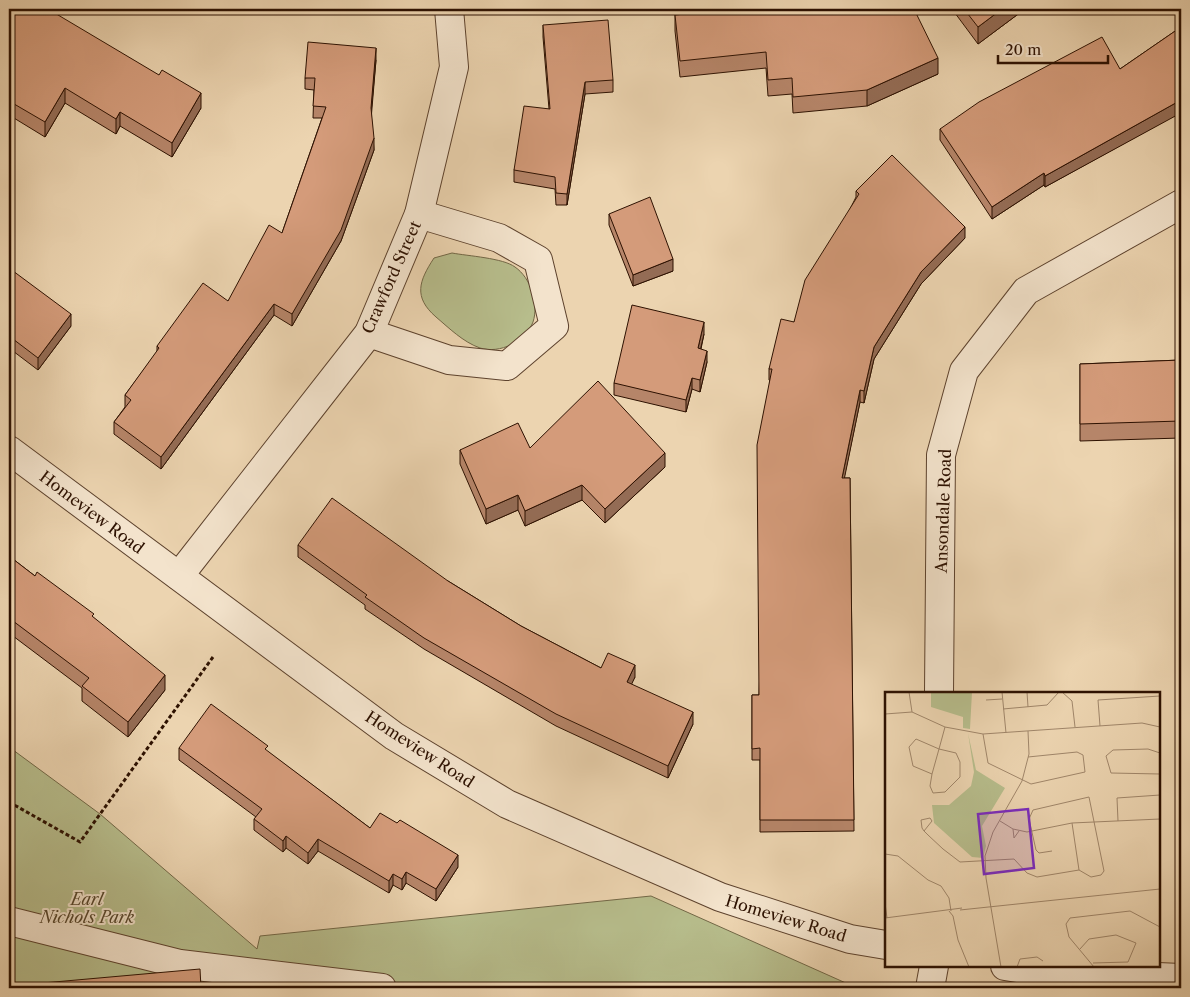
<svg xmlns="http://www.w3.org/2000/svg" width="1190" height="997" font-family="'Libre Caslon Text',serif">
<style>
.green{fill:#b7bd8c;stroke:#726746}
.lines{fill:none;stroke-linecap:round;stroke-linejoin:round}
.minor-casing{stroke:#5d422d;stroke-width:30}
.path{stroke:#2d1101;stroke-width:3;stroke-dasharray:4 2.5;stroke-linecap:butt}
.minor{stroke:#f3e3cc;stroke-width:28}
.wall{fill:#b68569;stroke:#2d1101}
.shaded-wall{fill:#946c55;stroke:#2d1101}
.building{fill:#d49b7a;stroke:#2d1101}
.labels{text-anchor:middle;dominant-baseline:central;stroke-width:4;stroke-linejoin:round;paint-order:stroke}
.street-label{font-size:16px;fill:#2d1101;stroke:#f3e3cc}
.park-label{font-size:16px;font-style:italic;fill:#56452b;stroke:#f3e3cc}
.inset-road{fill:none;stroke:#a0866a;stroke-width:1}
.view{fill:#7b2cbf;fill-opacity:0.15;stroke:#7b2cbf;stroke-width:2.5}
.inset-edge{fill:none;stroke:#2d1101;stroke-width:2.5}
</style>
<rect width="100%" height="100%" fill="#ecd4b0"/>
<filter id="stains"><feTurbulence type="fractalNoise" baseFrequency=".004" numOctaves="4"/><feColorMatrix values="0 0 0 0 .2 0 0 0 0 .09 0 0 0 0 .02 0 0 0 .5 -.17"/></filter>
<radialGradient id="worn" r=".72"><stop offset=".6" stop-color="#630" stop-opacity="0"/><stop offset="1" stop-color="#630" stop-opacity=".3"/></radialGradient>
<g class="green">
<path d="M 452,253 C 468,256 503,258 515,267 C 531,278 539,304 533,322 C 525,342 500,354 480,348 C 463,342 449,328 436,317 C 413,297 419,281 434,258 Z"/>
<path d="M 9,747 L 100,814 L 257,949 L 260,936 L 651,896 L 857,988 L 9,988 Z"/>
</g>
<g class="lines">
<g class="minor-casing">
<g id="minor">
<path d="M 369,333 L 449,360 L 507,366 L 554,326 L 538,260 L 499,238 L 419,214"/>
<path d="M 9,450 L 394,736 L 507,804 L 720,897 L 850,939 L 886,945"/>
<path d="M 179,576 L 369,333 L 419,214 L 454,67 L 449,9"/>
<path d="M 939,693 L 941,455 L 964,371 L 1026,291 L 1181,204"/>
<path d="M 9,921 L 180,964 L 382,988"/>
<path d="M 1005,966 L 1041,972 L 1181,978"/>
<path d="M 930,988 L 934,966"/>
</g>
</g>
<path class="path" d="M 9,802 L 80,842 L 213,657"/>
<use href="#minor" class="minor"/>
</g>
<g class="wall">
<path d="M 9,9 L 201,108 L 172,157 L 120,126 L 116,134 L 65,103 L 45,137 L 9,115 Z"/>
<path d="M 952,9 L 1025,9 L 978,44 Z"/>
<path d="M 675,15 L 938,74 L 867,106 L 793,113 L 792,94 L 768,96 L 766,68 L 680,77 L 675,31 Z"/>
<path d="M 543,25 L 613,80 L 613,92 L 585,94 L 567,205 L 556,205 L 555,189 L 514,182 L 514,170 L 549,109 L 543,37 Z"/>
<path d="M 1181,27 L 1181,112 L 1045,187 L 1044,185 L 992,219 L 940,140 L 940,129 L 1120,69 Z"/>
<path d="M 376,60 L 371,113 L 374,150 L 341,241 L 292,326 L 274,315 L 161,469 L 114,434 L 114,422 L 125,407 L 125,395 L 157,352 L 157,346 L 228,301 L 282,233 L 322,118 L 313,118 L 314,90 L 305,89 L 305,78 Z"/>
<path d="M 856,191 L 965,238 L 921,284 L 874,359 L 864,403 L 860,402 L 844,478 L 850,478 L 854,831 L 760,832 L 760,760 L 752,760 L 752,695 L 759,695 L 770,381 L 769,380 L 769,369 L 794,322 L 856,197 Z"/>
<path d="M 609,214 L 673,271 L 633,286 L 609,225 Z"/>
<path d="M 9,268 L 71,326 L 38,370 L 9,348 Z"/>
<path d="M 704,334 L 701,349 L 707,362 L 700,392 L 692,389 L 686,412 L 614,395 L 614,383 Z"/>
<path d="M 1181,360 L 1181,438 L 1080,441 L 1080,364 Z"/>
<path d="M 530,448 L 665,467 L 605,523 L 582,500 L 525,526 L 518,510 L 486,524 L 460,464 L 460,450 Z"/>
<path d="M 298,545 L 448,581 L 521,626 L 601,668 L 635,677 L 631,684 L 693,724 L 668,778 L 556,726 L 424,649 L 365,609 L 365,605 L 298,557 Z"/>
<path d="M 9,556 L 35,576 L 94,618 L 165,690 L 128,737 L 82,701 L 82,688 L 9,633 Z"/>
<path d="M 179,748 L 268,752 L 370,828 L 458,867 L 436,901 L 406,883 L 402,890 L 393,885 L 389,893 L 318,851 L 308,864 L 286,848 L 283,852 L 254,830 L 254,819 L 256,817 L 179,760 Z"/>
</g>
<g class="shaded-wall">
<path d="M 1002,9 L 1025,9 L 978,44 L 978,27 Z"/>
<path d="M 376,48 L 376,60 L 371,120 L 371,108 Z"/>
<path d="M 938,58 L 938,74 L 867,106 L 867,90 Z"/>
<path d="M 585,82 L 585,94 L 567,205 L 567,194 Z"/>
<path d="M 65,88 L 65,103 L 45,137 L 45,122 Z"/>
<path d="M 201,93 L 201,108 L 172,157 L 172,143 Z"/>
<path d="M 1181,100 L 1181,112 L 1179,114 L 1045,187 L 1045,176 Z"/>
<path d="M 120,112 L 120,126 L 116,134 L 116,119 Z"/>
<path d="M 374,138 L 374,150 L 341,241 L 292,326 L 292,314 Z"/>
<path d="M 1044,173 L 1044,185 L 992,219 L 992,207 Z"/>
<path d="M 965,227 L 965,238 L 921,284 L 874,359 L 864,403 L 864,391 L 874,347 L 921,272 Z"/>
<path d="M 673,259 L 673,271 L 633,286 L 633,275 Z"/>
<path d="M 274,304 L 274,315 L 161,469 L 161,457 Z"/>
<path d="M 71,314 L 71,326 L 38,370 L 38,358 Z"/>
<path d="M 704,322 L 704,334 L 698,360 L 698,348 Z"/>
<path d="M 707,351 L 707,362 L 700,392 L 700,380 Z"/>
<path d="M 692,378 L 692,389 L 686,412 L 686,400 Z"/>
<path d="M 860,390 L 860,402 L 842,490 L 842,478 Z"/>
<path d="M 665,453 L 665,467 L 605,523 L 605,509 Z"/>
<path d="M 582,485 L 582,500 L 525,526 L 525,511 Z"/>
<path d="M 518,495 L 518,510 L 486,524 L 486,509 Z"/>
<path d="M 635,665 L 635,677 L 627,694 L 627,682 Z"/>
<path d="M 165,675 L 165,690 L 128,737 L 128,722 Z"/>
<path d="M 693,712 L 693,724 L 668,778 L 668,766 Z"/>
<path d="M 286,836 L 286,848 L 283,852 L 283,841 Z"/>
<path d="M 318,839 L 318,851 L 308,864 L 308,853 Z"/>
<path d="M 458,855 L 458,867 L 436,901 L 436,889 Z"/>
<path d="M 406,872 L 406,883 L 402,890 L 402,879 Z"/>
<path d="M 393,874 L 393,885 L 389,893 L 389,881 Z"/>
</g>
<g class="building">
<path d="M 9,9 L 48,9 L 159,75 L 162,70 L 201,93 L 172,143 L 120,112 L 116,119 L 65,88 L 45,122 L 9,101 Z"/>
<path d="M 739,9 L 914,9 L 938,58 L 867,90 L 793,97 L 792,78 L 768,80 L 766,52 L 680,61 L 675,15 Z"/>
<path d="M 964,9 L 1002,9 L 978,27 Z"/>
<path d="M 608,20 L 613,80 L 585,82 L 567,194 L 556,193 L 555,177 L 514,170 L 524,106 L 550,109 L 543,25 Z"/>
<path d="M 1181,27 L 1181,100 L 1045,176 L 1044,173 L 992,207 L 940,129 L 979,102 L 1102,37 L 1120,69 Z"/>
<path d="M 308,42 L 376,48 L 371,108 L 374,138 L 341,230 L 292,314 L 274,304 L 161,457 L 114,422 L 131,400 L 125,395 L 159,348 L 157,346 L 203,283 L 228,301 L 269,225 L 282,233 L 326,107 L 313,106 L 315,78 L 305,78 Z"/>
<path d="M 892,155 L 965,227 L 921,272 L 874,347 L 864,391 L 860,390 L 842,478 L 850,478 L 854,820 L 760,820 L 760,748 L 752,749 L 752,695 L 759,695 L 757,445 L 772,369 L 769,369 L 781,319 L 794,322 L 805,280 L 859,194 L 856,191 Z"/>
<path d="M 650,197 L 673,259 L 633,275 L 609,214 Z"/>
<path d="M 9,268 L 71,314 L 38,358 L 9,336 Z"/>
<path d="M 632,305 L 704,322 L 698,348 L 707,351 L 700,380 L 692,378 L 686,400 L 614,383 Z"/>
<path d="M 1181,360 L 1181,421 L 1080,424 L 1080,364 Z"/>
<path d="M 598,381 L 665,453 L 605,509 L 582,485 L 525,511 L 518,495 L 486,509 L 460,450 L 518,423 L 530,448 Z"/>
<path d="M 332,498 L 448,581 L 521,626 L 601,668 L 608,653 L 635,665 L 627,682 L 693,712 L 668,766 L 556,714 L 424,638 L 365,597 L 367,595 L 298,545 Z"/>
<path d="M 9,556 L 35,576 L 37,572 L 94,614 L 92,616 L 165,675 L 128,722 L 82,686 L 89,678 L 9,618 Z"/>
<path d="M 211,704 L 268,746 L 265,749 L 370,828 L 380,813 L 397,823 L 400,820 L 458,855 L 436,889 L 406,872 L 402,879 L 393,874 L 389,881 L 318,839 L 308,853 L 286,836 L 283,841 L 254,819 L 262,809 L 179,748 Z"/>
<path d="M 200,969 L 201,988 L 9,988 L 9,986 Z"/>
<path d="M 394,987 L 394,988 L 372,988 Z"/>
</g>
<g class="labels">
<g class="street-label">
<text transform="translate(391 277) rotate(-66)">Crawford Street</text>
<text transform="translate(943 511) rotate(-88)">Ansondale Road</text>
<text transform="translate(92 512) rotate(37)">Homeview Road</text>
<text transform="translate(420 749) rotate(33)">Homeview Road</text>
<text transform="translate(786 918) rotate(17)">Homeview Road</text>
</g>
<g class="park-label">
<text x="87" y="899">Earl<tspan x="87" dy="18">Nichols Park</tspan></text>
</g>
</g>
<g transform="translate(885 692)">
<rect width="275" height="275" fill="#ecd4b0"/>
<path d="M 46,0 L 87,0 L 85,37 L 78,36 L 78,25 L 46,15 ZM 83,41 L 91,78 L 120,96 L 97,134 L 101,154 L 98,166 L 87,165 L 49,131 L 47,113 L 64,113 L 86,94 L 89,80 Z" fill="#b7bd8c"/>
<path class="inset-road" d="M 24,0 L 27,20M 117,0 L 121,41M 142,0 L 143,15M 177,0 L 187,9 L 190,35M 101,8 L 117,7M 118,17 L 162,13 L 174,0M 0,22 L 27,20 L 60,35 L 98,42 L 257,31 L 275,35M 215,34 L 213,8 L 275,4M 98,42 L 103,71 L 146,92 L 200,80 L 198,63 L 192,60 L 143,65M 275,61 L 263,57 L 228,58 L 221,64 L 226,81 L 275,82M 47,82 L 28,74 L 24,55 L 31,47 L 54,57 L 71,61 L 75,70 L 75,85 L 60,100 L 48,101 L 45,94 L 47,82 L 54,57 L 60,35M 115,129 L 128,137 L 142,140 L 187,131 L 275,127M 233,129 L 232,106 L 275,103M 128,137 L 129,146 L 134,139M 39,139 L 47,129 L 45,126 L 36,128 L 37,136 L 39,139 L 43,143 L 58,157 L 75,170 L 129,167 L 142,181 L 152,185 L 194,178 L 187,131M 167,159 L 154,161 L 151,158 L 144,127 L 148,118 L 204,105 L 219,179 L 216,183 L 206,185 L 194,178M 0,162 L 13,164 L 43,188 L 56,194 L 64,206 L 66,219M 0,211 L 2,226M 75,218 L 275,197M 64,219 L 68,224 L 73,248 L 84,275M 0,226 L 77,216M 195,257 L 204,247 L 231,243 L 251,251 L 243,270 L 208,271M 116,275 L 101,186 L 100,164 L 108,140 L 137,89 L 144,62 L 143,39M 132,275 L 135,267 L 152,265 L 158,269M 209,275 L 184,245 L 181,232 L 185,226 L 245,219 L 275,235"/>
<path class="view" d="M 143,117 L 149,176 L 99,182 L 93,122 Z"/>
<rect width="275" height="275" class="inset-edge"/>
</g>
<rect width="1190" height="997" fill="none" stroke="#ecd4b0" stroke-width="30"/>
<rect x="10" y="10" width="1170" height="977" fill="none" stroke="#2d1101" stroke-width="2.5"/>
<rect x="15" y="15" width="1160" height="967" fill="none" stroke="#2d1101"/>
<path d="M998 55v8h110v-8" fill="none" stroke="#2d1101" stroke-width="2.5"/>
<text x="1005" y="55" font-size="15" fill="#2d1101" stroke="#f3e3cc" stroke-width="4" paint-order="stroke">20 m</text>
<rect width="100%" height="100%" filter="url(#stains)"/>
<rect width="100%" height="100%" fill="url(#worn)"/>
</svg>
